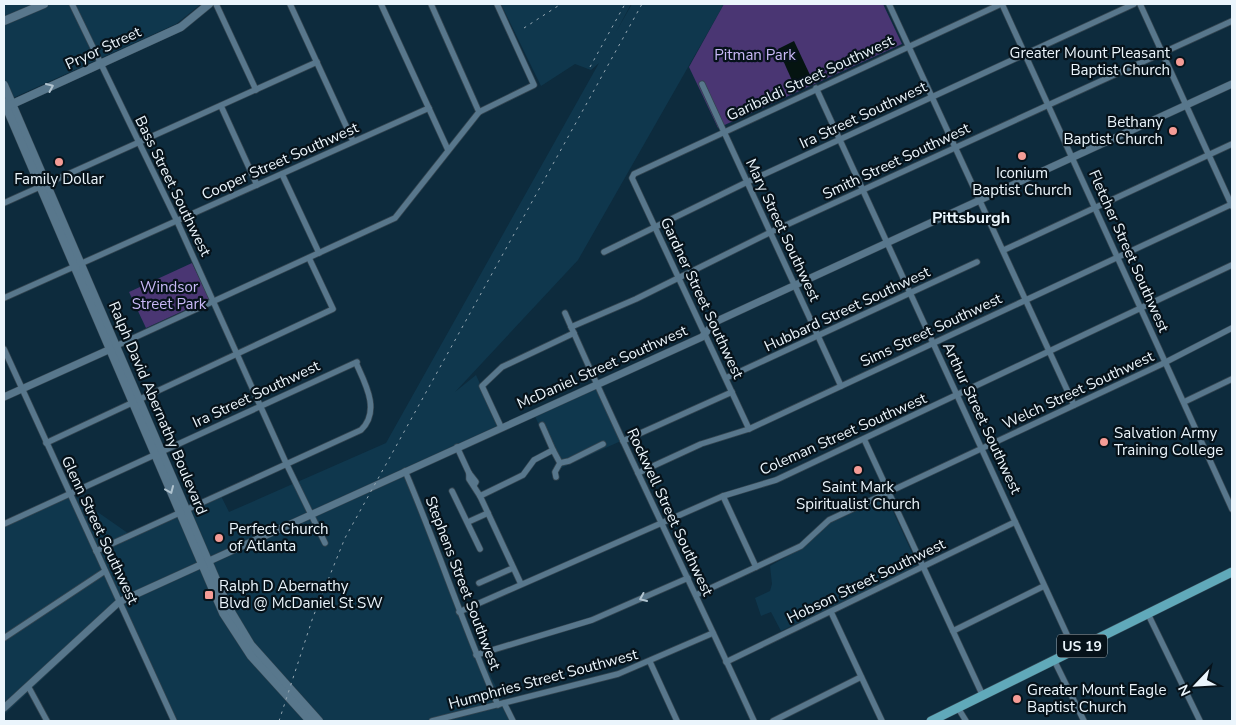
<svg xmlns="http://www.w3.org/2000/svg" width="1236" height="725" font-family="'Nunito Sans',sans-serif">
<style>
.built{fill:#0f374d}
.green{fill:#4a3673}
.water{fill:#051411}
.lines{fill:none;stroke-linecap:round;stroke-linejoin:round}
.minor-casing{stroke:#344550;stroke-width:7}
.tertiary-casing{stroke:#344550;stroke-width:8}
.secondary-casing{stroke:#344550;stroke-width:9}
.primary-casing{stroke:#344550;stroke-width:10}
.minor{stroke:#58778c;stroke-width:5.5}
.tertiary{stroke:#58778c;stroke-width:7}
.secondary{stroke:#58778c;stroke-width:8}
.primary{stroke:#60a9ba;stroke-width:9}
.rail{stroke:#96a8b3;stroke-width:1;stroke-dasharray:2.5 5;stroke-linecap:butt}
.oneway{stroke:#b0c3cf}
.poi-dot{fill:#f59c96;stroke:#06121a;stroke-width:2}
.labels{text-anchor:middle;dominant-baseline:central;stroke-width:4.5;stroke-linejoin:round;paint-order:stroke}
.shield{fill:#06121a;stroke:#a6b1b8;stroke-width:1}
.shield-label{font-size:14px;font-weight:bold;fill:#ebf5fc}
.street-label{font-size:15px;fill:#ebf5fc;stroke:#06121a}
.poi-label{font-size:15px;fill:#ebf5fc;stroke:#06121a;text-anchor:start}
.park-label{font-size:15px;fill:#c8b8f6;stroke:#06121a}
.neighbourhood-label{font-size:16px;font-weight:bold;fill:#ebf5fc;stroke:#06121a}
</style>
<rect width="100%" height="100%" fill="#0d2b3d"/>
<g class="built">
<path d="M 4,4 L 201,4 L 176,24 L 4,102 Z"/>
<path d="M 501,4 L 631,4 L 616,32 L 632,4 L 724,4 L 578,260 L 455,392 L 476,375 L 501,430 L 407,471 L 461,613 L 512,721 L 175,721 L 121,605 L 4,715 L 4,640 L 7,638 L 4,630 L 4,523 L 69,492 L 132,536 L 219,492 L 229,512 L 386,443 L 599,63 L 591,70 L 575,64 L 541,86 Z"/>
<path d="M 597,385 L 623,440 L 559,469 L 534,414 Z"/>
<path d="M 886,496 L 919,568 L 781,631 L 771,612 L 761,616 L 755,598 L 770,591 L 772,584 L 770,566 L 802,548 L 830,523 Z"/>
</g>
<g class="green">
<path d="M 724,4 L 883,4 L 902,44 L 718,128 L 689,67 Z"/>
<path d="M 192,263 L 209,299 L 146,328 L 129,292 Z"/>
</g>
<path class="water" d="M 794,41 L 811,77 L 794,85 L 778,49 Z"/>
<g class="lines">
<g class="minor-casing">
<g id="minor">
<path d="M 72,4 L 177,221 L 286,463 L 325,543"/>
<path d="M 216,4 L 256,90"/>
<path d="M 290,4 L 353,141"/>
<path d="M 381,4 L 448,150"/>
<path d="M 431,4 L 479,112"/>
<path d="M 889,4 L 1074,405"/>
<path d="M 1002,4 L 1232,509"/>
<path d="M 1140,4 L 1232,206"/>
<path d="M 702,84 L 841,386"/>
<path d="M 816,88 L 1074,650"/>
<path d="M 221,106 L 257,185"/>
<path d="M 282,174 L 319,253"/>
<path d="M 4,203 L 317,62"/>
<path d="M 1004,250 L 1232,144"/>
<path d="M 604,252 L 743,184 L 1134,4"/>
<path d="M 4,298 L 429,108"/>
<path d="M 565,313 C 625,450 692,585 754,721"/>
<path d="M 571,327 L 636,299 L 773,231 L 1232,21"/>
<path d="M 116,346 L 395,218 L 479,112 L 534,85 L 497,4"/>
<path d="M 4,349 L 174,721"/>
<path d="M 726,378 L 977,262"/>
<path d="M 1184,402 L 1232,379"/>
<path d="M 542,425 L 553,450"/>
<path d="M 501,427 L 482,386 L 502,367 L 574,333"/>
<path d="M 749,429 L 632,178 L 634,174 L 1001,4"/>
<path d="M 864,439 L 983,696"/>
<path d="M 623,441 L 732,392"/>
<path d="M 46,443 L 333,309 L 309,258"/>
<path d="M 457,447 L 469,473 L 476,482 L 474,485"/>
<path d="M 560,463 L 569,461 L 603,444"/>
<path d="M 405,471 C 438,548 464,628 498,705"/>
<path d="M 469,473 L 469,479 L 480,496"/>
<path d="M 638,473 L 701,444 L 749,429 L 1232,204"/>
<path d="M 452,491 L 480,549"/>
<path d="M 723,496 L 756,567"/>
<path d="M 468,522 L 488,513"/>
<path d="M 4,524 L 357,362"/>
<path d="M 96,551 L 361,430 C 381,411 365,383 356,363"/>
<path d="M 479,583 L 513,568"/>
<path d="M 521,584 L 480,496 L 523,475 L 534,460 L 553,450 L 560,463 L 555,472 L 556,477"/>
<path d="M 696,595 L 801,546 L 829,520 L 1162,364 L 1232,328"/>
<path d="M 459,612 L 723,496 L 776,480 L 1232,265"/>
<path d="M 831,612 L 882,721"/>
<path d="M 1148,614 L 1200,721"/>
<path d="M 953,631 L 1044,586"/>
<path d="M 4,638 L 105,571"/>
<path d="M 476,655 L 592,620 L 688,578"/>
<path d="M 1054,660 L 1084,721"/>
<path d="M 650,662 L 677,721"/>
<path d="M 726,662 L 1015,522"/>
<path d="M 28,686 L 47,721"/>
<path d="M 504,703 L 513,721"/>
<path d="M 958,708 L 966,721"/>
<path d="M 432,721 L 618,674 L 713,633"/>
<path d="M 773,721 L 861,677"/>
</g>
</g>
<g class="tertiary-casing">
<g id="tertiary">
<path d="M 4,397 L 115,347"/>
<path d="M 4,708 L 119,602 L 702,337 L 715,322 L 1232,84"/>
</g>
</g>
<g class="secondary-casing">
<g id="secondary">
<path d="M 4,21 L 44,4"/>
<path d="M 4,85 L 227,605 L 251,645 L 319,721"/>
<path d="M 4,102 L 223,613 L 251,656 L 310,721"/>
<path d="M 8,106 L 181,27 L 209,4"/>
</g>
</g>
<g class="primary-casing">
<path id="primary" d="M 931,721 L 1232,572"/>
</g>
<use href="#minor" class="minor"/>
<use href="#tertiary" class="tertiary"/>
<use href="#secondary" class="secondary"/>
<use href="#primary" class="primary"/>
<g class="rail">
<path d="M 524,28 L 561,4"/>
<path d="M 590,67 L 625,4"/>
<path d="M 279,721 L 313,617 L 345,538 L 642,4"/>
</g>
</g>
<defs><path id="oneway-chevron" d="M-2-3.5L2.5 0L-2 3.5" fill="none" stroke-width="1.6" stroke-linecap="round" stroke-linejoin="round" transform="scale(1.25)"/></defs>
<g class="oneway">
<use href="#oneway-chevron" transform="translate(50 87) rotate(-24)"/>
<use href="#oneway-chevron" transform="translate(170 490) rotate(67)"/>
<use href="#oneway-chevron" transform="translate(643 598) rotate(156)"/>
</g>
<g class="poi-dot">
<circle cx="1180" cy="62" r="5"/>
<circle cx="1173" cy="131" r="5"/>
<circle cx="1022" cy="156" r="5"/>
<circle cx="59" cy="162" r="5"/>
<circle cx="1104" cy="442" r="5"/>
<circle cx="858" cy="470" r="5"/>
<circle cx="219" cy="538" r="5"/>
<rect x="204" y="590" width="10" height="10" rx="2.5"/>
<circle cx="1017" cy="699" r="5"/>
</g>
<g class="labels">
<rect class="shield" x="1057" y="634.5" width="50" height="23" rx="4"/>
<g class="shield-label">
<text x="1082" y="646">US 19</text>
</g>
<g class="street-label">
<text transform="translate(103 48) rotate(-25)">Pryor Street</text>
<text transform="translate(810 78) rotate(-25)">Garibaldi Street Southwest</text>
<text transform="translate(863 115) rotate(-25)">Ira Street Southwest</text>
<text transform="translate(280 161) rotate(-24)">Cooper Street Southwest</text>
<text transform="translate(896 161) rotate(-25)">Smith Street Southwest</text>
<text transform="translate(173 186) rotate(64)">Bass Street Southwest</text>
<text transform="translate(783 230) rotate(65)">Mary Street Southwest</text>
<text transform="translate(1129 251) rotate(66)">Fletcher Street Southwest</text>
<text transform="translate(702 298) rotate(65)">Gardner Street Southwest</text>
<text transform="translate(847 309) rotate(-25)">Hubbard Street Southwest</text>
<text transform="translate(931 330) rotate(-25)">Sims Street Southwest</text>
<text transform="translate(602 367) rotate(-24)">McDaniel Street Southwest</text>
<text transform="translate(1078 390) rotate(-25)">Welch Street Southwest</text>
<text transform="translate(256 394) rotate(-25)">Ira Street Southwest</text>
<text transform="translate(158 408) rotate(67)">Ralph David Abernathy Boulevard</text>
<text transform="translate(982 418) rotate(65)">Arthur Street Southwest</text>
<text transform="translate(843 434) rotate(-24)">Coleman Street Southwest</text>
<text transform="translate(670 512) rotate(65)">Rockwell Street Southwest</text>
<text transform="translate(100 530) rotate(65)">Glenn Street Southwest</text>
<text transform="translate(866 581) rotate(-26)">Hobson Street Southwest</text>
<text transform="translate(463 583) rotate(69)">Stephens Street Southwest</text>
<text transform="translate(543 679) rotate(-15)">Humphries Street Southwest</text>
</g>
<g class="poi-label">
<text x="1170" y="53" text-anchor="end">Greater Mount Pleasant<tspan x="1170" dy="17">Baptist Church</tspan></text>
<text x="1163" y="122" text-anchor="end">Bethany<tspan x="1163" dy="17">Baptist Church</tspan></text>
<text x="1022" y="173" text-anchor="middle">Iconium<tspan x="1022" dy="17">Baptist Church</tspan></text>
<text x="59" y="179" text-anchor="middle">Family Dollar</text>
<text x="1114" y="433">Salvation Army<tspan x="1114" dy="17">Training College</tspan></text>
<text x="858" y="487" text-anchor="middle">Saint Mark<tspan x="858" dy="17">Spiritualist Church</tspan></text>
<text x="229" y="529">Perfect Church<tspan x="229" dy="17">of Atlanta</tspan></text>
<text x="219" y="586">Ralph D Abernathy<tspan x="219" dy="17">Blvd @ McDaniel St SW</tspan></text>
<text x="1027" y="690">Greater Mount Eagle<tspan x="1027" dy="17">Baptist Church</tspan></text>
</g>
<g class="park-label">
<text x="755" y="55">Pitman Park</text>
<text x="169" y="287">Windsor<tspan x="169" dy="17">Street Park</tspan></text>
</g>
<g class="neighbourhood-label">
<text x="971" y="218">Pittsburgh</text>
</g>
</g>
<rect width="1236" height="725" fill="none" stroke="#ebf5fc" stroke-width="10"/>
<g transform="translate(1196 685) rotate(245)" stroke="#06121a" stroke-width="4" paint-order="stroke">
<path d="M0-4L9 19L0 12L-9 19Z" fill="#ebf5fc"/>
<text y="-8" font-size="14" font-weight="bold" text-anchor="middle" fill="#ebf5fc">N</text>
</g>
</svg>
